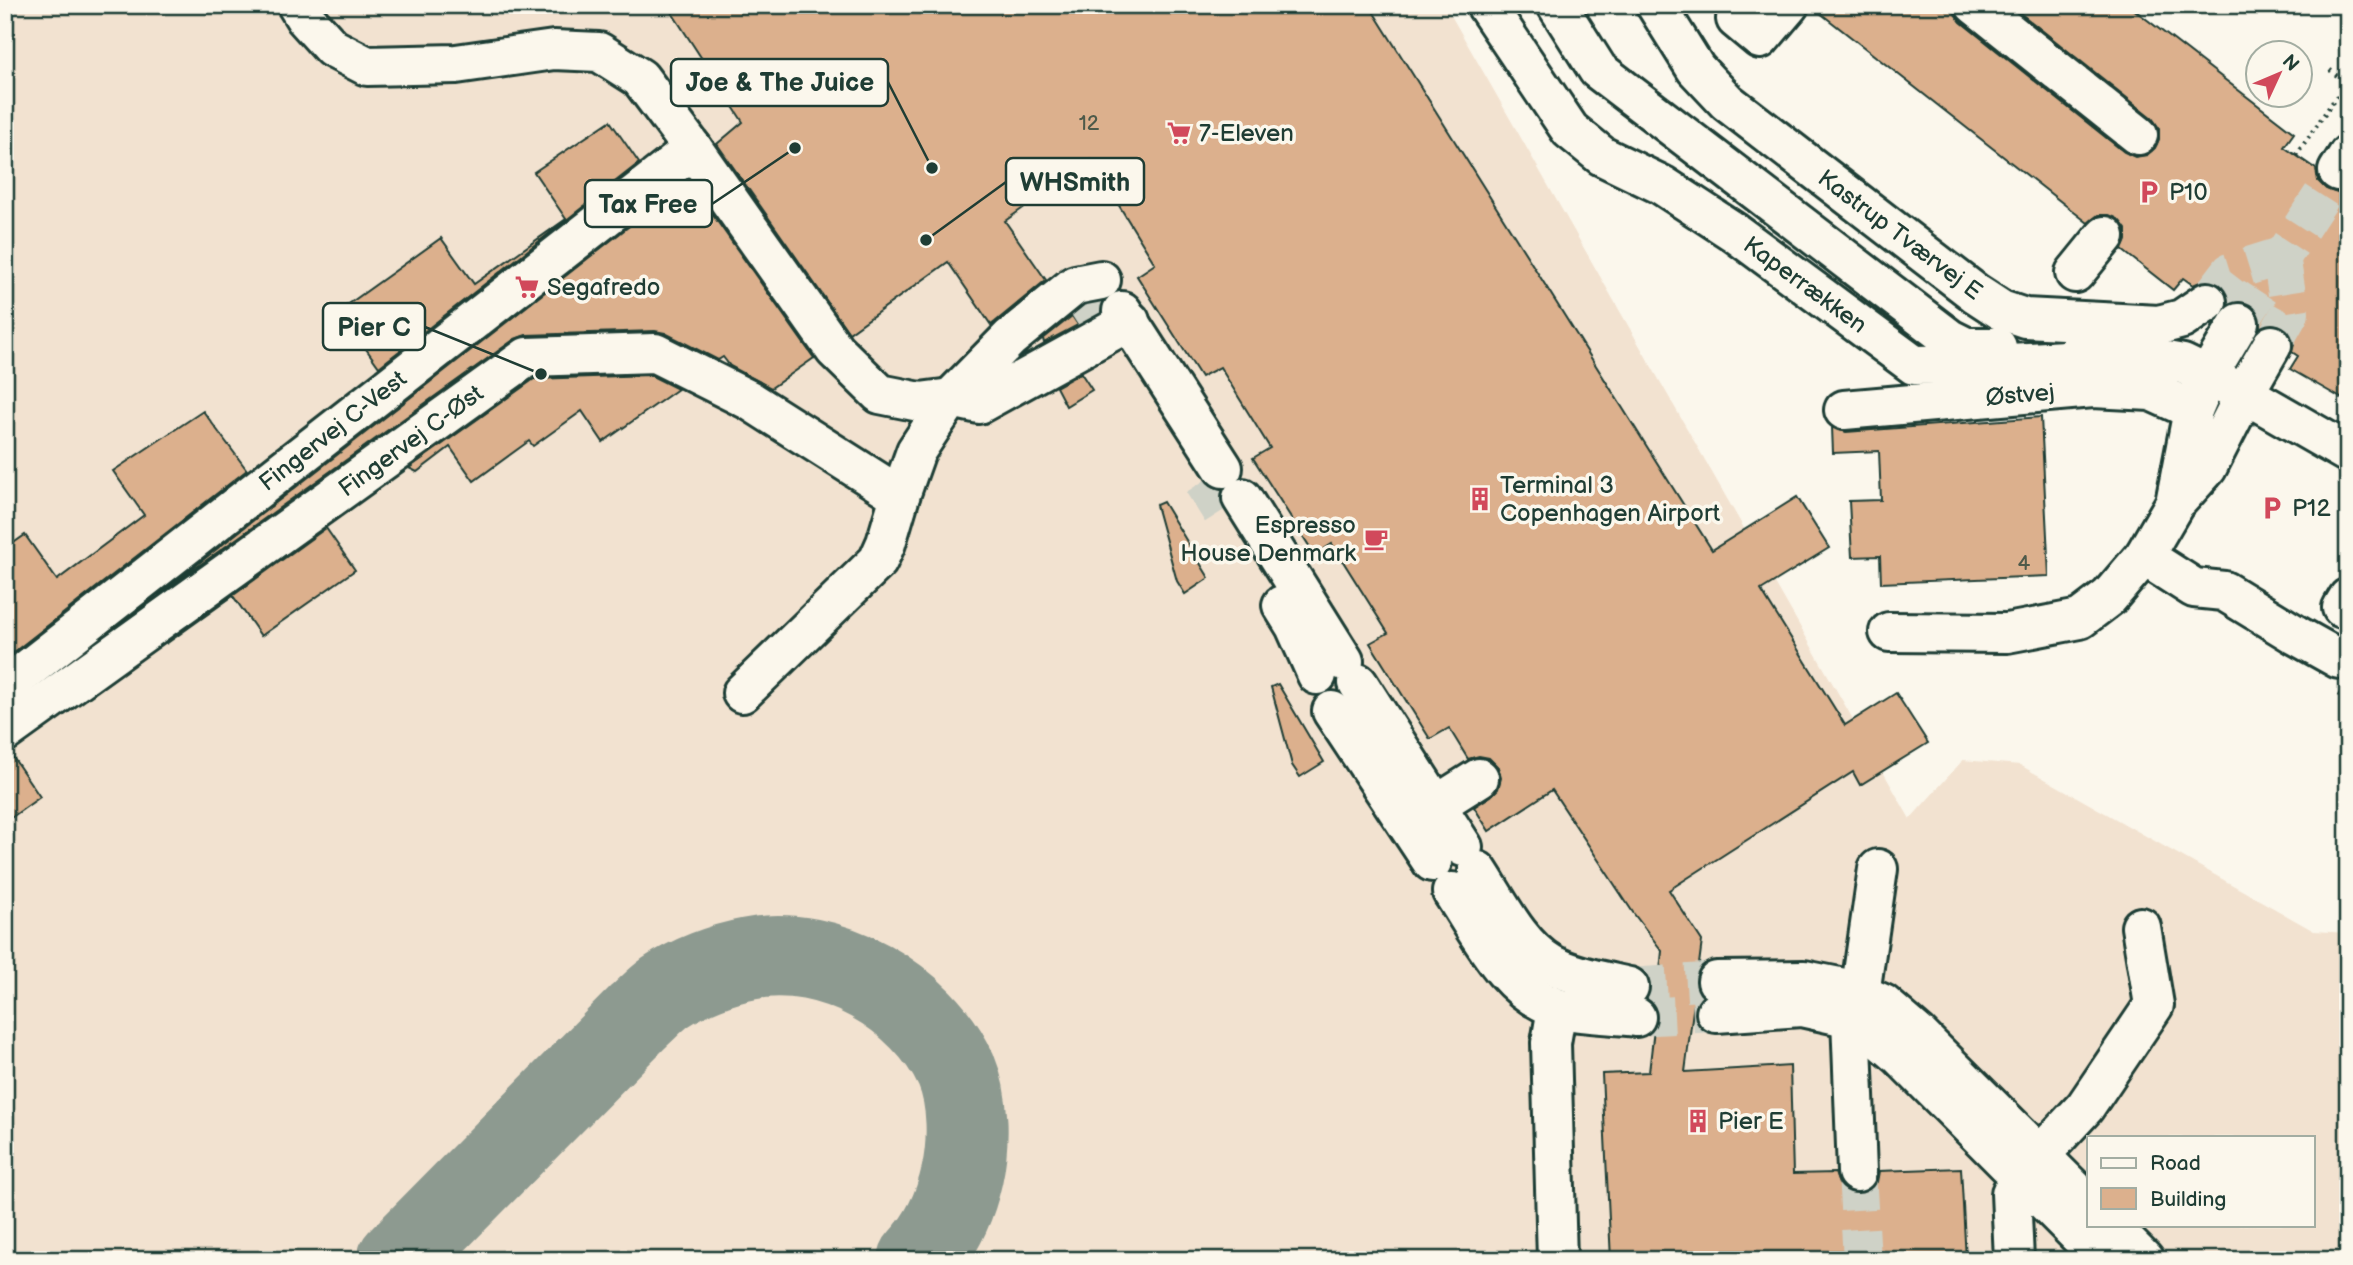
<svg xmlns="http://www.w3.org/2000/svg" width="2353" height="1265" font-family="'Balsamiq Sans',sans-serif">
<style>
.built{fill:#f2e2d0;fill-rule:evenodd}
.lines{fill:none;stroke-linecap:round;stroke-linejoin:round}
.taxiway{stroke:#8d9a90;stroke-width:82}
.building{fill:#dcb08d;stroke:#1f3d34;stroke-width:2}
.minor-tunnel{stroke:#cfd2c7;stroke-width:38;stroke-dasharray:38 19;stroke-linecap:butt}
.minor-casing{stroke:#1f3d34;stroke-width:44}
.path{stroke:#1f3d34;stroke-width:4.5;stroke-dasharray:2 5;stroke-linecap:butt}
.minor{stroke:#fbf7ec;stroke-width:38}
.labels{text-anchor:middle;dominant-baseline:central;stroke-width:7;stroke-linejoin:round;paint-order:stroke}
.number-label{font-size:21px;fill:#4e5a4a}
.poi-label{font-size:24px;fill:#1f3d34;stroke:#fbf7ec;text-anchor:start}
.street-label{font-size:24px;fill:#1f3d34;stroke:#fbf7ec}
.leader{fill:none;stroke:#1f3d34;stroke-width:2.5}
.callout-dot{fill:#1f3d34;stroke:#fbf7ec;stroke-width:2.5}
.callout{fill:#fbf7ec;stroke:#1f3d34;stroke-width:2.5}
.callout-label{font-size:26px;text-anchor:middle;font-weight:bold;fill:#1f3d34}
</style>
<rect width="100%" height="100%" fill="#fbf7ec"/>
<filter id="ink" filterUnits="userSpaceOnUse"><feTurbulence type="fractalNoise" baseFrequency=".0143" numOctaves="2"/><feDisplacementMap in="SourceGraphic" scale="14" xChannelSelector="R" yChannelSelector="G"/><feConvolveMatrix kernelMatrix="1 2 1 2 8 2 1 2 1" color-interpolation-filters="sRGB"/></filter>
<g filter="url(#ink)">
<path class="built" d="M 5,5 L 1445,5 L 1910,819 L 1963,760 L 2020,765 L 2314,931 L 2348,933 L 2348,1260 L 5,1260 ZM 2089,1137 L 2313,1137 L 2313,1225 L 2089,1225 Z"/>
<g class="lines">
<path class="taxiway" d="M 398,1260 L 638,1017 C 647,1009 656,999 666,992 C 690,976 721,964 749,959 C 829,943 923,997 956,1070 C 969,1101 969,1143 962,1175 C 955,1206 941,1237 919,1260"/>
</g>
<g class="building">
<path d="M 667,5 L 1369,5 L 1712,550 L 1797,497 L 1829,548 L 1761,590 L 1845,725 L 1896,693 L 1928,743 L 1860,785 L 1853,772 L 1669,890 L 1702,941 L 1685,1072 L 1790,1066 L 1793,1174 L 1835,1173 L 1839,1184 L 1846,1191 L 1857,1194 L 1869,1190 L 1877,1182 L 1879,1171 L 1961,1168 L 1966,1260 L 1611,1260 L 1602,1074 L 1649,1072 L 1654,1029 L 1658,1019 L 1656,1009 L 1662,951 L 1634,914 L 1552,790 L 1489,831 L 1474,807 L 1491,796 L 1498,789 L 1501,778 L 1498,767 L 1489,758 L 1479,756 L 1468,759 L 1449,728 L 1430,739 L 1370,643 L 1388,633 L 1332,544 L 1315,555 L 1253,458 L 1270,448 L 1220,367 L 1201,377 L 1137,276 L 1155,264 L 1091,160 L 1005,221 L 1046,280 L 995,322 L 991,325 L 948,262 L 849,333 L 717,144 L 743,122 Z"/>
<path d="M 1810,5 L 1954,5 L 1955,14 L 1961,22 L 2124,152 L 2135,157 L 2147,155 L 2155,148 L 2159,139 L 2159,128 L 2152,118 L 2010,5 L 2128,5 L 2294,133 L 2284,147 L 2316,169 L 2318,181 L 2326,189 L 2337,193 L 2348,190 L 2348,402 L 2290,369 L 2298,356 L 2292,352 L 2294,344 L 2291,335 L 2283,326 L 2271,323 L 2260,327 L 2258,313 L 2251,305 L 2240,301 L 2228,304 L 2225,290 L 2216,282 L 2205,280 L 2193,285 L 2183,278 L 2173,290 L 2122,250 L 2126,240 L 2126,229 L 2118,219 L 2109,215 L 2098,215 L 2088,223 Z"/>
<path d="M 610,121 L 639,163 L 379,367 L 339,311 L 441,238 L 474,284 L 566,219 L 534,172 Z"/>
<path d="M 688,180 L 814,358 L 771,388 L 730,366 L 723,357 L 718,360 L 665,333 L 655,331 L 526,335 L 515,339 L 158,595 Z"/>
<path d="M 1072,316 L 1078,325 L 1044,343 L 1043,339 Z"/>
<path d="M 1081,373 L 1092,390 L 1066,406 L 1056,387 Z"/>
<path d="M 650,375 L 678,389 L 603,442 L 582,411 L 533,446 L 529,441 L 474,481 L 450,447 L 417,472 L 409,468 L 534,379 Z"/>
<path d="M 203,411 L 247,470 L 5,659 L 5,549 L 25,535 L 57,580 L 144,515 L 113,471 Z"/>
<path d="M 2041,417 L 2049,576 L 1881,583 L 1880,556 L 1852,557 L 1849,501 L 1881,500 L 1879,451 L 1833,453 L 1832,427 L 1846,432 Z"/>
<path d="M 1163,502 L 1209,578 L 1185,594 L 1177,581 L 1156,505 Z"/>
<path d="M 326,528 L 355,570 L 261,636 L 233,596 L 166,644 Z"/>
<path d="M 1278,684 L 1324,762 L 1300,777 L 1292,765 L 1271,687 Z"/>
<path d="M 10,753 L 40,797 L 5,822 L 5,754 Z"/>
</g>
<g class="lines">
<g class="minor-tunnel">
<path d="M 1075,285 L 1101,326"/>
<path d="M 2207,302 L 2230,272 L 2281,256"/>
<path d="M 2239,323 L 2338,171"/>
<path d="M 2272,345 L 2290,313 L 2281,256"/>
<path d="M 1202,482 L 1221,512"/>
<path d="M 1629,987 L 1717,981"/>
<path d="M 1636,1017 L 1716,1013"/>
<path d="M 1857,1172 L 1862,1260"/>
</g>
<g class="minor-casing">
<g id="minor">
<path d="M 297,5 L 305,18 L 332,48 L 367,66 L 456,64 L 554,50 L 599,52 L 640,78 L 693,149 L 835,350 L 880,394 L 920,402 L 951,398"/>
<path d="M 1486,5 L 1570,130 L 1602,156 L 1662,185 L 1734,232 L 1914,365 L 1990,364 L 2138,356 L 2183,364 L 2245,394 L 2348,453"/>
<path d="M 1557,5 L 1598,70 L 1950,339 L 1966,347 L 1997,347"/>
<path d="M 1656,5 L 1696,69 L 1727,102 L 1975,293 L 2001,310 L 2025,318 L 2159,325 L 2182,319 L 2207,302"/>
<path d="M 1975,5 L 2138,135"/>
<path d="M 1736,19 L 1760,39 L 1789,5"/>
<path d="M 2338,171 L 2348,155"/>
<path d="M 2075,273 L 2105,236"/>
<path d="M 1101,280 L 1075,285 L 1010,338 L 951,398 L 979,404 L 1130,321"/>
<path d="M 1122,311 L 1223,468"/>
<path d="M 2081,339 L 2159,325"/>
<path d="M 1844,410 L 2093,388 L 2151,391 L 2193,410"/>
<path d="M 1242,498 L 1344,661"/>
<path d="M 2179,499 L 2207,468 L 2253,378 L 2272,345"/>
<path d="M 2144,556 L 2194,588 L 2224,591 L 2296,635 L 2339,659"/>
<path d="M 1282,605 L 1295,626 L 1317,675"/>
<path d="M 2342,608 L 2348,598"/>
<path d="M 1889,632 L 2007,633 L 2080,619 L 2109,597 L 2144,556 L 2175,503 L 2193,410 L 2208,375 L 2239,323"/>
<path d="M 1358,683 L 1463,847"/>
<path d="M 5,687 L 693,149"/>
<path d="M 742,693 L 878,561 L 886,543 L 900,496"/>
<path d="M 1332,711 L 1432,862"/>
<path d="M 5,732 L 527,357 L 655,353 L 749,400 L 900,496 L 916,451 L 951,398"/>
<path d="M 1414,819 L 1479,778"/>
<path d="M 1478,871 C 1498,901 1519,946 1551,964 C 1575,977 1604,981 1629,987"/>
<path d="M 1452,892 C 1480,934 1505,990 1555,1007 C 1574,1014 1615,1014 1636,1017"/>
<path d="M 1717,981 L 1804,980 L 1849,989 L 1883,1004 L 1919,1035 L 2089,1204"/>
<path d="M 1716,1013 L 1801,1007 L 1851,1018 L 1867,1028 L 1900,1056 L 2103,1260"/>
<path d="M 1857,1172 L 1851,1018 L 1860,994 L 1878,869"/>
<path d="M 2109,1225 L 2144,1260"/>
<path d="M 1557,1260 L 1551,1043 L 1557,1008"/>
<path d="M 2014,1260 L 2011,1193 L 2020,1177 L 2085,1107 L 2154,1005 L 2141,927"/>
</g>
</g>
<g class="path">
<path d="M 2330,70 L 2346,83"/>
<path d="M 2296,155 L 2348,80"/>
<path d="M 2338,694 L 2348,700"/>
</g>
<use href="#minor" class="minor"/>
</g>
</g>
<defs>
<g id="supermarket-bare" transform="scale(1.89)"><path d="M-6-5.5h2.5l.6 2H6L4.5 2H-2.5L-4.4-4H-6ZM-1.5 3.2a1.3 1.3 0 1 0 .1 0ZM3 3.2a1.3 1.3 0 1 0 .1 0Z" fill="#d1495b" stroke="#fbf7ec" stroke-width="2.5" paint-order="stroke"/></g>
<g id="parking-bare" transform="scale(1.89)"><path d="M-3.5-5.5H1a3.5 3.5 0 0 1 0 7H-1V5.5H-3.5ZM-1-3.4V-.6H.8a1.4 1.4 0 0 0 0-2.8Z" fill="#d1495b" stroke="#fbf7ec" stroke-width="2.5" paint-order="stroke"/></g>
<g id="building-bare" transform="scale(1.89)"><path d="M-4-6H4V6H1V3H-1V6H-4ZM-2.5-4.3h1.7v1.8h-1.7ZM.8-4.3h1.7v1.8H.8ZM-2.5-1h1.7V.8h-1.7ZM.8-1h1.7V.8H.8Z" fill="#d1495b" stroke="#fbf7ec" stroke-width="2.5" paint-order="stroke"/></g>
<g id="cafe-bare" transform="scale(1.89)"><path d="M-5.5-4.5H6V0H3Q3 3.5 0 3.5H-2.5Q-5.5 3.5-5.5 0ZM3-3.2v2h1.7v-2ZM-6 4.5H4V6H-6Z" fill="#d1495b" stroke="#fbf7ec" stroke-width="2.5" paint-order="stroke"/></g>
</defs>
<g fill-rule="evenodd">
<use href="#supermarket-bare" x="1179" y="133"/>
<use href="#parking-bare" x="2149" y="192"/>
<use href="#supermarket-bare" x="527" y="287"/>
<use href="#building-bare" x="1480" y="499"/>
<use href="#parking-bare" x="2272" y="508"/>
<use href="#cafe-bare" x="1376" y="539"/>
<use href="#building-bare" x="1698" y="1121"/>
</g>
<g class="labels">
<g class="number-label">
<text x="1089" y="123">12</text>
<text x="2024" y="563">4</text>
</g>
<g class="poi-label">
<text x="1199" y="133">7-Eleven</text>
<text x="2169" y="192">P10</text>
<text x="547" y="287">Segafredo</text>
<text x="1500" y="485">Terminal 3<tspan x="1500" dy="28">Copenhagen Airport</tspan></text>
<text x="2292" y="508">P12</text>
<text x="1356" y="525" text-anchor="end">Espresso<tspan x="1356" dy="28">House Denmark</tspan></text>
<text x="1718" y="1121">Pier E</text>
</g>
<g class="street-label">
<text transform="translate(1900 235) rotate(37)">Kastrup Tværvej E</text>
<text transform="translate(1805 285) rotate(36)">Kaperrækken</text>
<text transform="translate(2020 395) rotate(-5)">Østvej</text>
<text transform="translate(333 431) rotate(-38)">Fingervej C-Vest</text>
<text transform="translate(411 441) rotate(-36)">Fingervej C-Øst</text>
</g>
</g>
<path class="leader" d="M932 168L888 82M926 240L1006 182M795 148L712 204M541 374L425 327"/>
<g class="callout-dot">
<circle cx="932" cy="168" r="7"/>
<circle cx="926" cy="240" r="7"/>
<circle cx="795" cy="148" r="7"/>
<circle cx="541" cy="374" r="7"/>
</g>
<g class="callout">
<rect x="671" y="59" width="217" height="47" rx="7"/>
<rect x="1006" y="158" width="138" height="47" rx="7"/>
<rect x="585" y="180" width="127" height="47" rx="7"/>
<rect x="323" y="303" width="102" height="47" rx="7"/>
</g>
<g class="callout-label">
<text x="780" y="91">Joe &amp; The Juice</text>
<text x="1075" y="191">WHSmith</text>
<text x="648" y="213">Tax Free</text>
<text x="374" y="336">Pier C</text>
</g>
<rect width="2353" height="1265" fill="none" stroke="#fbf7ec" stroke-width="28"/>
<rect x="14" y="14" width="2325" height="1237" fill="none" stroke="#1f3d34" stroke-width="2.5" filter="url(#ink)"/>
<rect x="2087" y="1136" width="228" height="91" fill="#fbf7ec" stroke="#a3ada2" stroke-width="2"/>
<rect x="2101" y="1158" width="35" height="10" fill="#fbf7ec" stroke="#a3ada2" stroke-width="2"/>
<text x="2150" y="1170" font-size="21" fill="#1f3d34">Road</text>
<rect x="2101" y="1188" width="35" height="21" fill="#dcb08d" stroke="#a3ada2" stroke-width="2"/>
<text x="2150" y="1206" font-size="21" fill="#1f3d34">Building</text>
<g transform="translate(2279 74) rotate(46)"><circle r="33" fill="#fbf7ec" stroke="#a3ada2" stroke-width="2"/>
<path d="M0-5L12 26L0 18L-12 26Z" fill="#d1495b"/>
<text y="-10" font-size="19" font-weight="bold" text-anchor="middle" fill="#1f3d34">N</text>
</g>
</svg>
